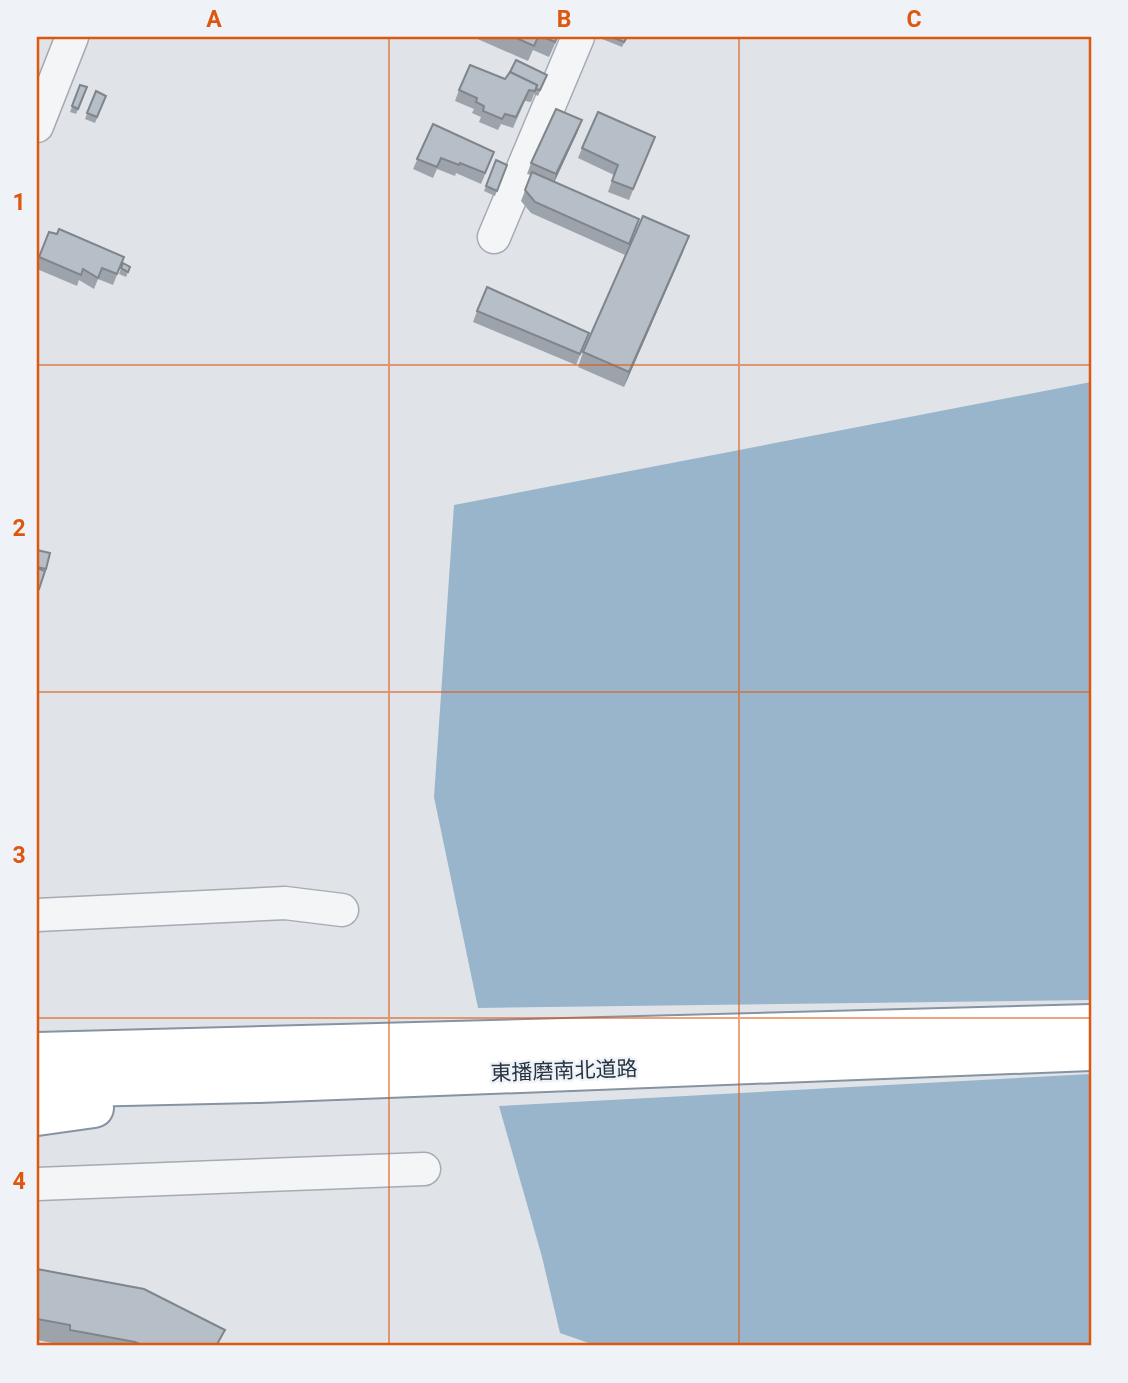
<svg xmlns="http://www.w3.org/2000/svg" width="1128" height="1383" font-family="Roboto,'Noto Sans JP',sans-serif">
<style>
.water{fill:#99b5cb}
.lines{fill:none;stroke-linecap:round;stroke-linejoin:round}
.minor-casing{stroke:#a5abb4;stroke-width:35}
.highway-casing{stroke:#8693a1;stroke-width:42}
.minor{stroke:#f3f5f7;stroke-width:32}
.highway{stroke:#fff;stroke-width:38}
.wall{fill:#9da3ab}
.shaded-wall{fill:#7f858b}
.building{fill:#b6bec7;stroke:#7f858b;stroke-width:2}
.grid{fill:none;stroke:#de570f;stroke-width:2;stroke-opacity:0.55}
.labels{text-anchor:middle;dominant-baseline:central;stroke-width:5;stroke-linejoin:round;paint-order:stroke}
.street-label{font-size:21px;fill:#273342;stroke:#eff3f7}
.neatline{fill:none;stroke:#de570f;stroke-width:2.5}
.grid-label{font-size:23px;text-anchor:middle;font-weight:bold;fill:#de570f}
</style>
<rect width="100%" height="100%" fill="#e0e4e9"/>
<g class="water">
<path d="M 1091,382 L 1091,1000 L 478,1008 L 434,797 L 454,505 Z"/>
<path d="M 1091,1074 L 1091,1346 L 597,1346 L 560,1333 L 542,1257 L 499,1106 Z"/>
</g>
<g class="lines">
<g class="minor-casing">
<g id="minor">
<path d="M 37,126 L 72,37"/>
<path d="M 494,237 L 578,37"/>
<path d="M 37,915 L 285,903 L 342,910"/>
<path d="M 37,1184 L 424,1169"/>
</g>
</g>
<g class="highway-casing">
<g id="highway">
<path d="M 37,1052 L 1091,1024"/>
<path d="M 37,1088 L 259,1083 L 1091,1051"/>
<path d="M 37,1116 L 94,1108"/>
</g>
</g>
<use href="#minor" class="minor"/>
<use href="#highway" class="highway"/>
</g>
<g class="wall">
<path d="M 473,37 L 558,37 L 549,57 L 533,50 L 528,61 Z"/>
<path d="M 597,37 L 627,37 L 622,47 Z"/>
<path d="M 547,75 L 538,96 L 534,94 L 531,102 L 525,101 L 513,128 L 501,124 L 498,130 L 479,122 L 481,117 L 472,113 L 474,109 L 455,101 L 459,90 L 505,79 Z"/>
<path d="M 80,85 L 87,87 L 76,114 L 70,112 Z"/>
<path d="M 96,91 L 106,96 L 95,123 L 85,119 Z"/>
<path d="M 433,124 L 490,163 L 481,184 L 456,173 L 455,176 L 437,169 L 433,178 L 413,169 Z"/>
<path d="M 578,131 L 554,182 L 635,230 L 625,255 L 531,213 L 521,201 L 531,175 L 527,174 L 531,163 Z"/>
<path d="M 655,137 L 629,200 L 608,192 L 614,175 L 578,158 L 582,148 Z"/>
<path d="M 496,160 L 507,165 L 495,196 L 484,191 Z"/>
<path d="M 49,232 L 124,257 L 113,285 L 98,279 L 94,289 L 79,280 L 77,286 L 37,269 L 37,263 Z"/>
<path d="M 683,252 L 624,387 L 578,367 L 583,352 Z"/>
<path d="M 123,263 L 130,267 L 126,277 L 119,274 Z"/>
<path d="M 477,311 L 589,333 L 576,365 L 473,322 Z"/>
<path d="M 37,1269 L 216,1346 L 62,1346 L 62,1345 L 37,1340 Z"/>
</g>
<g class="shaded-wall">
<path d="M 582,120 L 578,131 L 553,185 L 556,174 Z"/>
<path d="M 689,236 L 683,252 L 624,387 L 629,372 Z"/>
</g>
<g class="building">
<path d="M 514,37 L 538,37 L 534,46 Z"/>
<path d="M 543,37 L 557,37 L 555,42 Z"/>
<path d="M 612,37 L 627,37 L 624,42 Z"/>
<path d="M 516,60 L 547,75 L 540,90 L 536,89 L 537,85 L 510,72 Z"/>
<path d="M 470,65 L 505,79 L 510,72 L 537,85 L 535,91 L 529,90 L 516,117 L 505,114 L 502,119 L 483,111 L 484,106 L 476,102 L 477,98 L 459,90 Z"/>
<path d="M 80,85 L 87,87 L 78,109 L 72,106 Z"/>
<path d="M 96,91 L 106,96 L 97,117 L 87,113 Z"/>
<path d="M 556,109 L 582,120 L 556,174 L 531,163 Z"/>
<path d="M 598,112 L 655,137 L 633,189 L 612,181 L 618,165 L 582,148 Z"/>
<path d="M 433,124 L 494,152 L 485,173 L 460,163 L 459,165 L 441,158 L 437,167 L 417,159 Z"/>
<path d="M 496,160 L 507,165 L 497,191 L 486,186 Z"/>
<path d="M 532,172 L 639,219 L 629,244 L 535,202 L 525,190 Z"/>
<path d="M 643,216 L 689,236 L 629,372 L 583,352 Z"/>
<path d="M 59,229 L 124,257 L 117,274 L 102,268 L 98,278 L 83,269 L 81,275 L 39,257 L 49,232 L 57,234 Z"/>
<path d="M 123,263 L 130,267 L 128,272 L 121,268 Z"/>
<path d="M 487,287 L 589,333 L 580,354 L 477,311 Z"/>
<path d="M 37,550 L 50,553 L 46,569 L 37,567 Z"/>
<path d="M 37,568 L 45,571 L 39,589 L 37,588 Z"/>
<path d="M 37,1269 L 144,1289 L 225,1330 L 216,1346 L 144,1346 L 135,1342 L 70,1330 L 70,1325 L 37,1319 Z"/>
</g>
<path class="grid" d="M 389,37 L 389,1346M 739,37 L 739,1346M 37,365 L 1091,365M 37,692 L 1091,692M 37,1018 L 1091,1018"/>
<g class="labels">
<g class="street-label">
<text transform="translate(564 1071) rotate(-2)">東播磨南北道路</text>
</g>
</g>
<rect width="1128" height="1383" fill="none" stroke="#eff3f7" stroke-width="77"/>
<rect x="38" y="38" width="1052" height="1306" class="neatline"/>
<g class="grid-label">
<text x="214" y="27">A</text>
<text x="564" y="27">B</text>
<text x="914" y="27">C</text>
<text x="19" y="210">1</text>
<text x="19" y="536">2</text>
<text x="19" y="863">3</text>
<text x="19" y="1189">4</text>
</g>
</svg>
